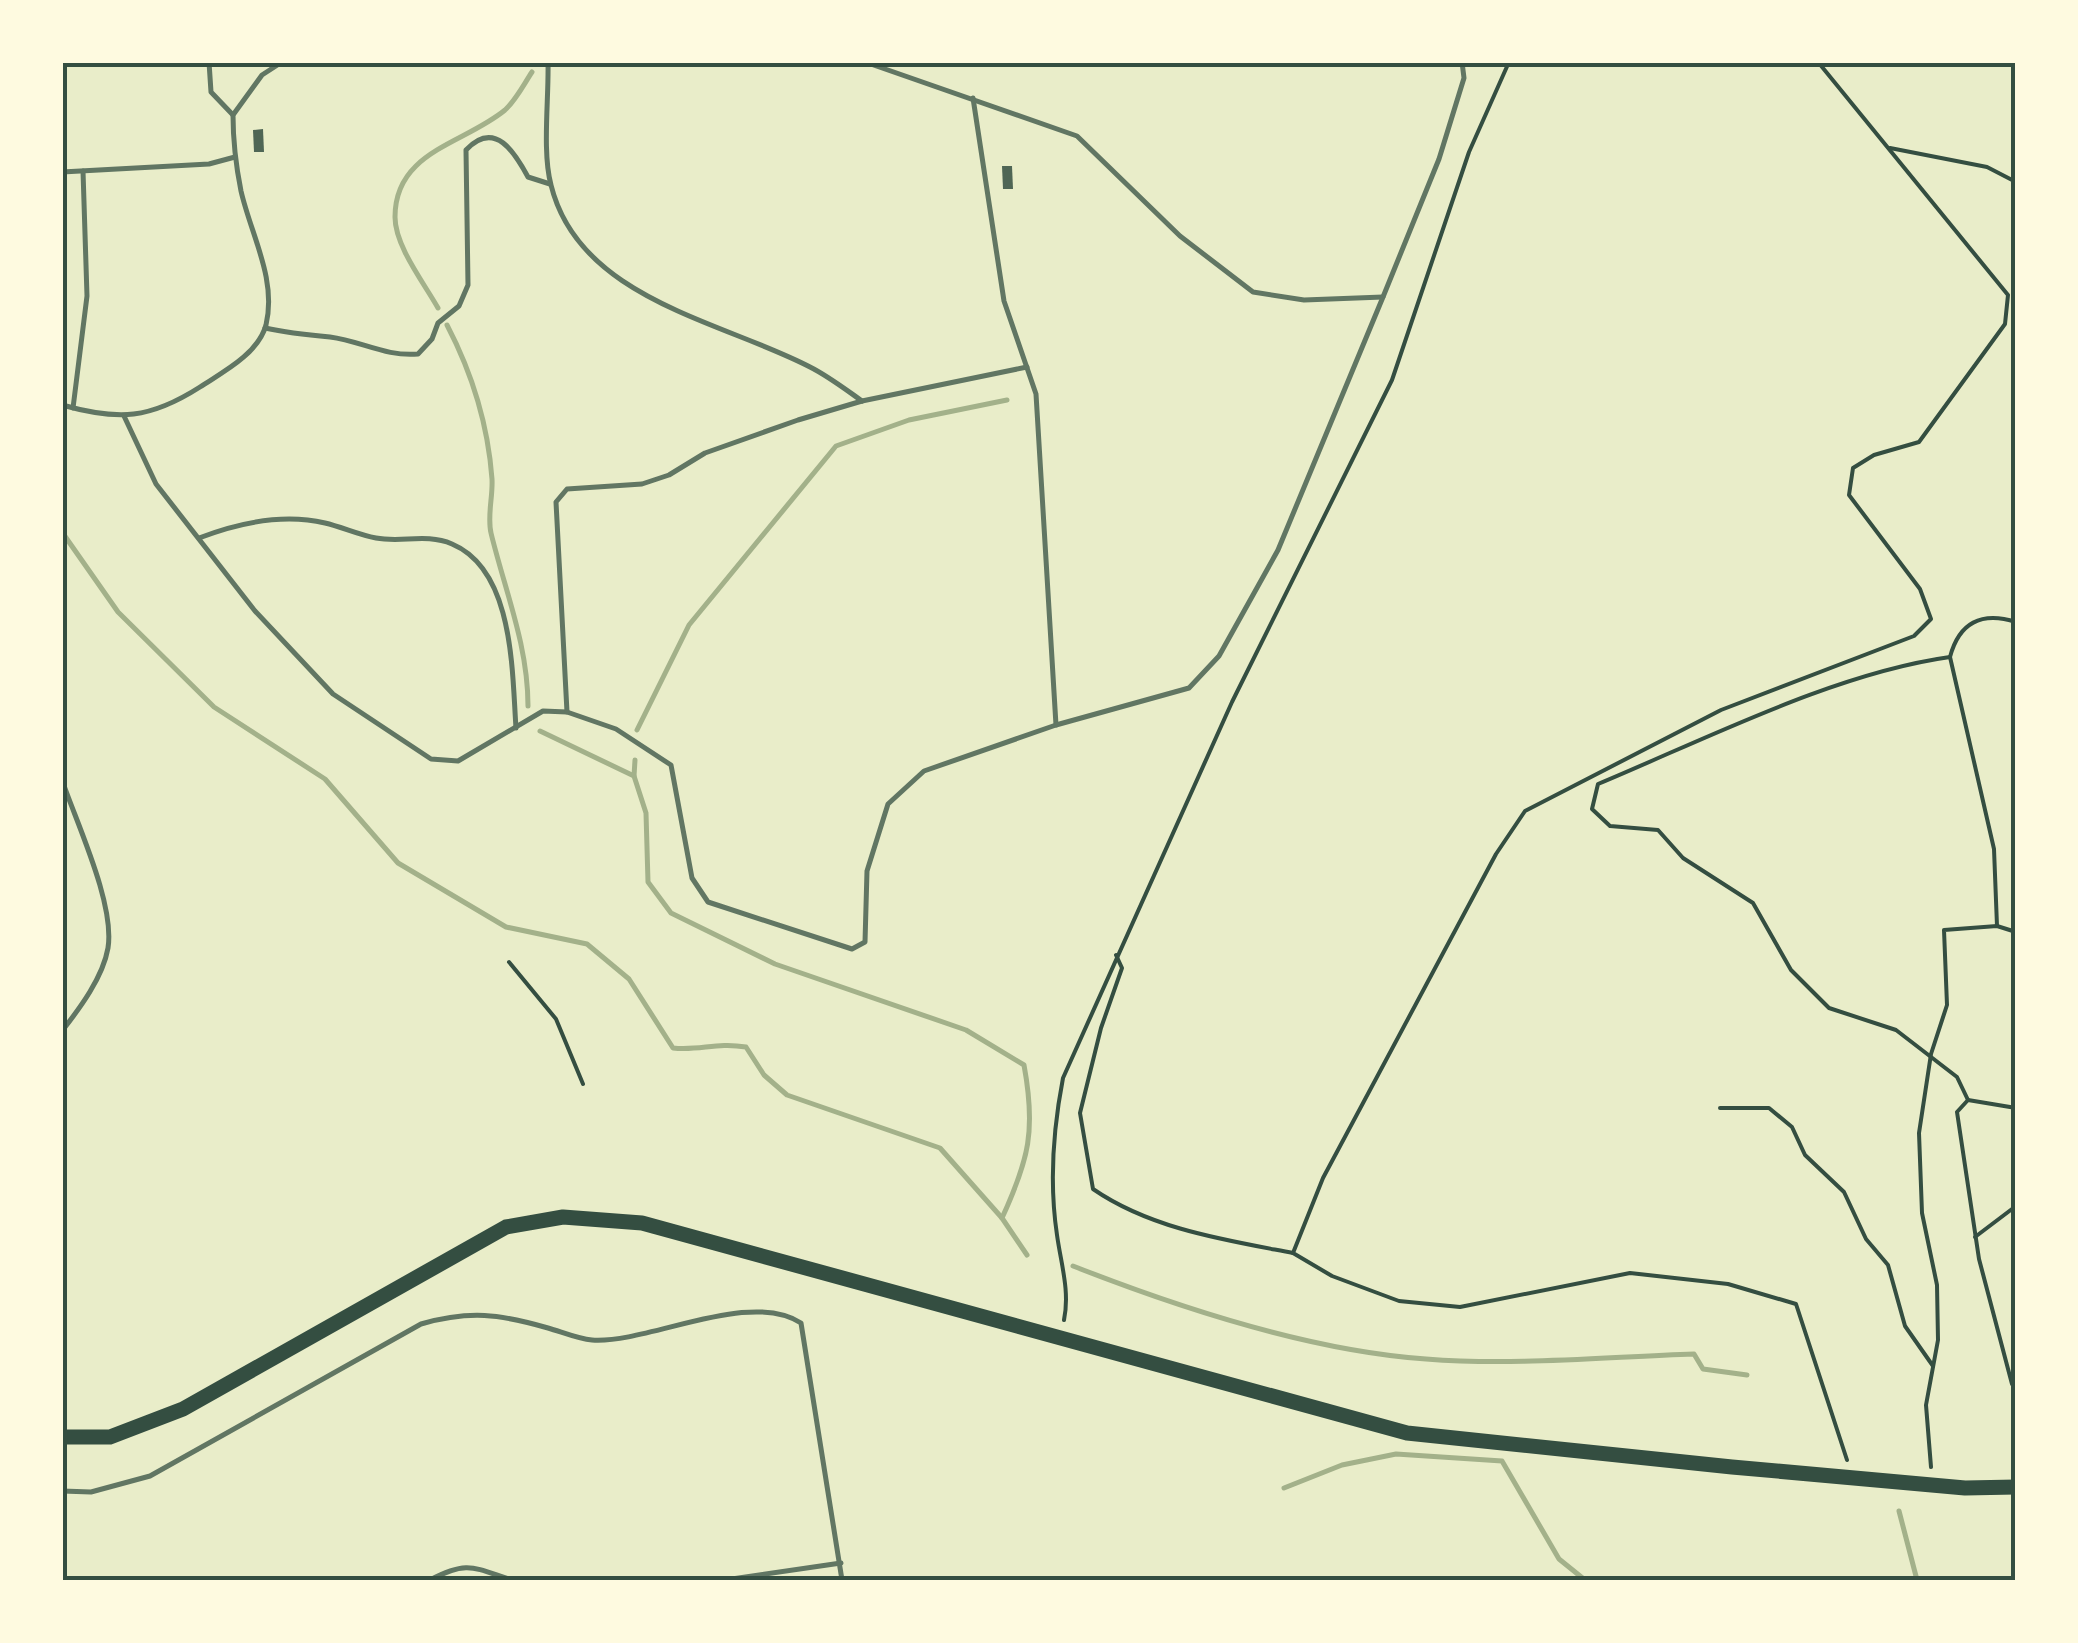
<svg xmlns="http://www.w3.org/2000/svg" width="2078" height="1643" font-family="'Sofia Sans Condensed',sans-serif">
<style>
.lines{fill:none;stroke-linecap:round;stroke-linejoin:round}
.stream{stroke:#a3b18a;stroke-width:5}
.building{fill:#4f6655}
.path{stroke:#344e41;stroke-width:4}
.service{stroke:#617663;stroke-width:5}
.secondary{stroke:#344e41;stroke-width:15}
.neatline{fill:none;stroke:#344e41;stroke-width:4}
</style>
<rect width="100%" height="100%" fill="#e9edc9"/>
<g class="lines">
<g class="stream">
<path d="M 438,308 C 424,283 395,246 395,217 C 395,151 464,144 505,110 C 516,100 524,84 532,72"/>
<path d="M 447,325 C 472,373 488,425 492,479 C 493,497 487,516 491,533 C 505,591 528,645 528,706"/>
<path d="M 62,532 L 118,612 L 214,707 L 325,779 L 398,863 L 506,927 L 587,944 L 629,979 L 673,1048 C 700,1051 716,1042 746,1047 L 764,1075 L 787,1095 L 940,1148 L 1002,1218 L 1027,1255"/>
<path d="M 637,730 L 689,625 L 836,446 L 909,420 L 1007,400"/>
<path d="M 540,731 L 634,776 L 646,813 L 648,882 L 671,913 L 775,964 L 966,1030 L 1024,1065 C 1036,1130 1029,1159 1002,1218"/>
<path d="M 634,776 L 635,760"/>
<path d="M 1073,1266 C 1180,1308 1311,1351 1426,1359 C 1514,1366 1605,1357 1694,1354 L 1703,1369 L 1747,1375"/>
<path d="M 1284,1488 L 1342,1465 L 1396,1454 L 1502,1461 L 1559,1559 L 1585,1580"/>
<path d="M 1899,1511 L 1917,1580"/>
</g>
</g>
<g class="building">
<path d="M 263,129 L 264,152 L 254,152 L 253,130 Z"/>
<path d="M 1002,166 L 1012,166 L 1013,189 L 1003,189 Z"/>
</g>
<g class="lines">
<g class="path">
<path d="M 1818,62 L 2008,295 L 2005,324 L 1919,442 L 1874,455 L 1853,468 L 1849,495 L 1920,589 L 1931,619 L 1914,636 L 1721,710 L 1525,811 L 1496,854 L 1323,1178 L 1293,1253 L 1332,1276 L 1399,1301 L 1460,1307 L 1630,1273 L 1728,1284 L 1796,1304 L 1847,1460"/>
<path d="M 1890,148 L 1987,167 L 2016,182"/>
<path d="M 1950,657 C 1835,673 1706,739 1598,784 L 1592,809 L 1610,826 L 1658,830 L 1683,858 L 1753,903 L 1791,970 L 1829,1008 L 1896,1030 L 1957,1077 L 1968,1100"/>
<path d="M 1997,926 L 1994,849 L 1950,657 C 1959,623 1981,611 2016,622"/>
<path d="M 1116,955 L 1122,968 L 1101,1028 L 1080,1113 L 1093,1189 C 1151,1229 1225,1240 1293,1253"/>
<path d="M 509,962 L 556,1019 L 583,1084"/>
<path d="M 1720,1108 L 1769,1108 L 1792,1127 L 1805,1155 L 1844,1192 L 1866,1239 L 1888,1265 L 1905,1326 L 1933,1366"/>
<path d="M 1975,1237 L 2016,1206"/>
<path d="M 1064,1320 C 1070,1291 1061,1264 1057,1235 C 1049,1182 1053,1130 1063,1078 L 1232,702 L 1392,380 L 1469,152 L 1509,62"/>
<path d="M 2012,1384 L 1979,1259 L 1957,1112 L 1968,1100 L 2016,1108"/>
<path d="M 1931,1467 L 1926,1405 L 1938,1340 L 1937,1285 L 1922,1213 L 1919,1133 L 1931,1054 L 1947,1005 L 1944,930 L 1997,926 L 2016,932"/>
</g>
<g class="service">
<path d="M 209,62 L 211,92 L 233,115"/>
<path d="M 548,62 C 549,98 542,152 551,185 C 579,299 722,321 810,367 C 828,376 845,389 862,401"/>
<path d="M 865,62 L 1077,136 L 1180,236 L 1253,292 L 1304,300 L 1383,297"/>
<path d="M 973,98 L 1004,301 L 1036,394 L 1056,725"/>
<path d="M 62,172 L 209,164 L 235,157"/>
<path d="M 265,328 C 288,333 308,335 330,337 C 361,341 386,357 418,354 L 432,339 L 438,323 L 459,306 L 468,285 L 466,150 C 495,119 515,153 528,177 L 550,184"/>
<path d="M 62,405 C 119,421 150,419 200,387 C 223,372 258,354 266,325 C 277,279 251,235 241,191 C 236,166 233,141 233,115 L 262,75 L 282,62"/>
<path d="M 73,408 L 87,296 L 83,171"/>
<path d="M 124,416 L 156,484 L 255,611 L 333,694 L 431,759 L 458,761 L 543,711 L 567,712 L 616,729 L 671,765 L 692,878 L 708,902 L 852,949 L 865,942 L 867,871 L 888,804 L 924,771 L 1056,725 L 1189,688 L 1219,656 L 1278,550 L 1383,297 L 1439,159 L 1464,78 L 1462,62"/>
<path d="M 199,538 C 238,523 282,513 325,523 C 342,527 359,535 376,538 C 402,543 426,533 452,544 C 514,570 512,671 516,728"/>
<path d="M 567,712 L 556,502 L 567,489 L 642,484 L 669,475 L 705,453 L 798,420 L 862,401 L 1027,367"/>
<path d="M 62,780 C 77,824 115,904 108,948 C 103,977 80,1008 62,1031"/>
<path d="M 62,1491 L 91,1492 L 150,1476 L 421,1324 C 470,1310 499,1314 548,1328 C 562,1332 578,1339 592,1340 C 648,1344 749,1289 801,1323 L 842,1580"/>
<path d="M 430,1580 C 468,1560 474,1568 512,1580"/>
<path d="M 725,1580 L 841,1563"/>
</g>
<path class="secondary" d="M 62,1437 L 110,1437 L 183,1409 L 506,1227 L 563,1217 L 642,1223 L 1407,1433 L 1732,1467 L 1965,1488 L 2016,1487"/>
</g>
<rect width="2078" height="1643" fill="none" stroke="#fefae0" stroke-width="130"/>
<rect x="65" y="65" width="1948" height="1513" class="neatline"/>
</svg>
